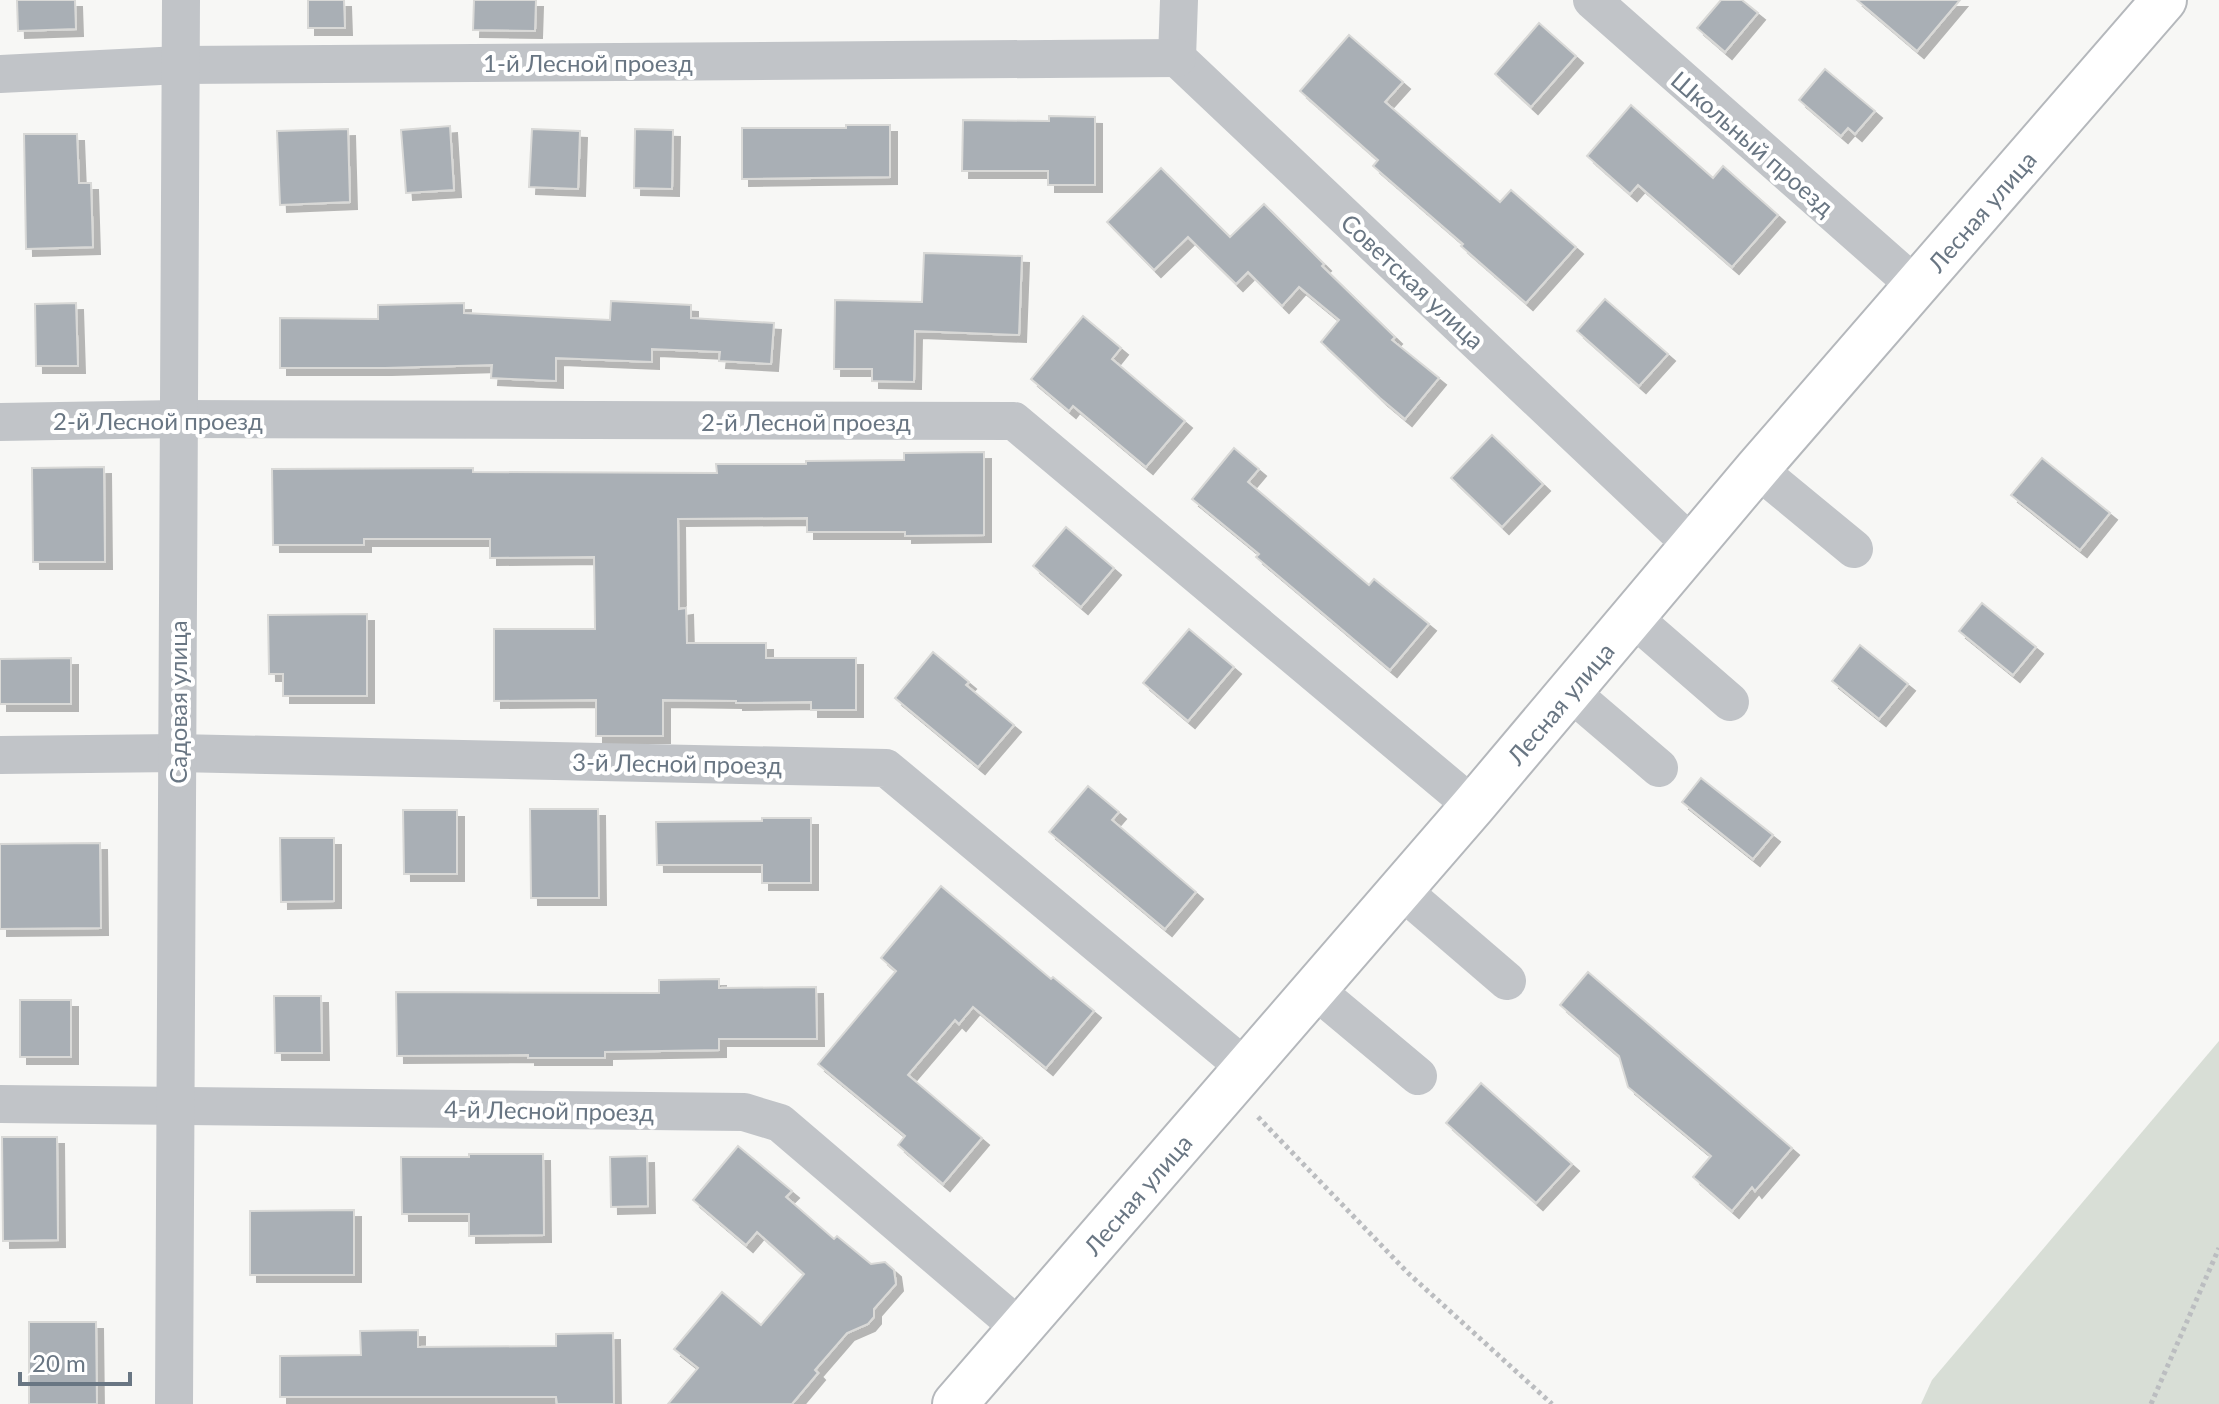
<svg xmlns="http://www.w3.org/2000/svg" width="2219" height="1404" font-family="Lato,sans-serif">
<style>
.green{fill:#d8ded6}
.building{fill:#a9afb5;stroke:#d9d9d7;stroke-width:2;filter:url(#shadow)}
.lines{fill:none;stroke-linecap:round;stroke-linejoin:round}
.major-casing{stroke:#b5b8bc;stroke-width:48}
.path{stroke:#bbbdc0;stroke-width:5;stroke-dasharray:4 4;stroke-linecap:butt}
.minor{stroke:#c1c4c8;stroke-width:38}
.major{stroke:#fff;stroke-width:44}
.labels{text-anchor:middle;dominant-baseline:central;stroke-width:8;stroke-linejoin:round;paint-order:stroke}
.street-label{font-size:24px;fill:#697683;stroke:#fff}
</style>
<defs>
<filter id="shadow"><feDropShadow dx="7" dy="7" stdDeviation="0" flood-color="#0004"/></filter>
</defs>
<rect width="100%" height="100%" fill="#f7f7f5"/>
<path class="green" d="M 2219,1041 L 2219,1404 L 1921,1404 L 1932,1380 Z"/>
<g class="building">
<path d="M 17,0 L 75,0 L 76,29 L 18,31 Z"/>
<path d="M 308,0 L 344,0 L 345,28 L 308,28 Z"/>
<path d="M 474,0 L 536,0 L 535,31 L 473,30 Z"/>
<path d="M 1721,0 L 1742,0 L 1758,13 L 1725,52 L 1697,28 Z"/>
<path d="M 1857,0 L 1960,0 L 1917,51 Z"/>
<path d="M 1539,23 L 1576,56 L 1531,107 L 1495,74 Z"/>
<path d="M 1349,35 L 1403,82 L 1385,102 L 1500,202 L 1511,190 L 1576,247 L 1526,303 L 1461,246 L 1463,244 L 1373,166 L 1378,160 L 1300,91 Z"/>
<path d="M 1825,69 L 1875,111 L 1855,134 L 1848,128 L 1841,136 L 1799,100 Z"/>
<path d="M 1631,105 L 1713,178 L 1723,166 L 1778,215 L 1732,267 L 1638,185 L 1630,194 L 1587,156 Z"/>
<path d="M 1049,116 L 1095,117 L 1095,185 L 1048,185 L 1048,171 L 962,171 L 963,120 L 1049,121 Z"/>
<path d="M 846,125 L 890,125 L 890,177 L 742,179 L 742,128 L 846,128 Z"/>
<path d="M 450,126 L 454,190 L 406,193 L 401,130 Z"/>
<path d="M 348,129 L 350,202 L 280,205 L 277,131 Z"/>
<path d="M 532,129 L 580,131 L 578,189 L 529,187 Z"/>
<path d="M 635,129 L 673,130 L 672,189 L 634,188 Z"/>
<path d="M 24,134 L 77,134 L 79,183 L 91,183 L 93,247 L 26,249 Z"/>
<path d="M 1161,168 L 1230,237 L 1264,204 L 1324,264 L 1322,266 L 1395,337 L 1392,340 L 1439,378 L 1405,419 L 1380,398 L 1321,342 L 1339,320 L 1299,287 L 1282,306 L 1248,272 L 1236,284 L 1188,237 L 1154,270 L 1107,222 Z"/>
<path d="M 924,253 L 1022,256 L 1019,335 L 915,331 L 914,382 L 872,381 L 872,369 L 834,369 L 835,300 L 922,302 Z"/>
<path d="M 1605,299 L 1668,354 L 1639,386 L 1577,331 Z"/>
<path d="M 611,301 L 691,305 L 691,318 L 774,323 L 771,364 L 719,361 L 720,352 L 652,349 L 652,362 L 556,358 L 556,381 L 491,378 L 492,365 L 385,368 L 280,368 L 280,318 L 378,319 L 378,305 L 464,303 L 464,313 L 610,320 Z"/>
<path d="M 76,303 L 78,366 L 36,366 L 35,304 Z"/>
<path d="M 1083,316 L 1121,348 L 1112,359 L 1185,421 L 1146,467 L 1073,406 L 1069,411 L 1031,379 Z"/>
<path d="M 1492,435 L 1543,484 L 1502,527 L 1451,478 Z"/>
<path d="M 1234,448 L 1259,469 L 1248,482 L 1369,585 L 1374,579 L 1429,624 L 1390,670 L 1256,557 L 1259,554 L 1192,499 Z"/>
<path d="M 984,452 L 984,535 L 905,536 L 905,532 L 807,532 L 807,518 L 678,519 L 679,609 L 686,608 L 687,643 L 766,643 L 766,658 L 856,658 L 856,710 L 811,710 L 811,702 L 736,703 L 736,701 L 663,700 L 663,736 L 596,736 L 596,700 L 494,701 L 494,629 L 595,629 L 594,557 L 490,558 L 490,539 L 364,539 L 364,545 L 273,545 L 272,469 L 473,468 L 473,472 L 717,473 L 716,464 L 806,464 L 806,461 L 904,460 L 904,453 Z"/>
<path d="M 2042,458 L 2110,513 L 2080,550 L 2011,495 Z"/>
<path d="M 104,467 L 105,562 L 33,562 L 32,468 Z"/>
<path d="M 1066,527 L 1114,568 L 1081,607 L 1033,566 Z"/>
<path d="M 1982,603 L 2036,647 L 2013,675 L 1959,631 Z"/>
<path d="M 367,614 L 367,696 L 283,696 L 283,674 L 269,674 L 268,615 Z"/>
<path d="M 1189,629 L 1234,667 L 1188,721 L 1143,683 Z"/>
<path d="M 1860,645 L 1908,684 L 1879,719 L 1832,681 Z"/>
<path d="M 933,652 L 969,682 L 966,685 L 1014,725 L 978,767 L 895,698 Z"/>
<path d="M 71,658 L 71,704 L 0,704 L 0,659 Z"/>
<path d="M 1701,778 L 1773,835 L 1753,859 L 1682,802 Z"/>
<path d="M 1088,786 L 1119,812 L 1112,820 L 1196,892 L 1165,929 L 1049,832 Z"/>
<path d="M 530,809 L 598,809 L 599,898 L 531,898 Z"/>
<path d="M 403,810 L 457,810 L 457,874 L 404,874 Z"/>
<path d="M 762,818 L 811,818 L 811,883 L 762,883 L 762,865 L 657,865 L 656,822 L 762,821 Z"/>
<path d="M 280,838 L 334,838 L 334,901 L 281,902 Z"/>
<path d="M 100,843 L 101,928 L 0,929 L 0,844 Z"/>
<path d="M 941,886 L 1051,979 L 1053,977 L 1094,1011 L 1046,1068 L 973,1007 L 959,1024 L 955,1020 L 908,1075 L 982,1138 L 943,1184 L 898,1145 L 905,1136 L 818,1064 L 896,971 L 881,958 Z"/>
<path d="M 1588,972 L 1792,1148 L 1755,1191 L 1752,1187 L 1732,1211 L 1693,1177 L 1711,1156 L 1628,1087 L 1619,1056 L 1560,1005 Z"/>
<path d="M 719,979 L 719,988 L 816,987 L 817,1039 L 719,1039 L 719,1050 L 605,1052 L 605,1058 L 528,1058 L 528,1055 L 397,1056 L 396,992 L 659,993 L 659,980 Z"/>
<path d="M 274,996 L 321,996 L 322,1053 L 275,1053 Z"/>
<rect x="20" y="1000" width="51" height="57"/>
<path d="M 1481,1083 L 1572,1164 L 1536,1203 L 1446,1123 Z"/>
<path d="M 2,1137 L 57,1137 L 58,1240 L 3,1241 Z"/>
<path d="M 738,1146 L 792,1191 L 786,1197 L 834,1239 L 837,1236 L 871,1264 L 885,1262 L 894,1270 L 896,1284 L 874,1309 L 874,1317 L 868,1324 L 847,1333 L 815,1370 L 818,1373 L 792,1404 L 668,1404 L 698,1368 L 674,1349 L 722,1292 L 761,1325 L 804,1274 L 757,1232 L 746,1245 L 693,1200 Z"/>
<path d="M 469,1154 L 543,1154 L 544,1235 L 469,1236 L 469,1214 L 402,1214 L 401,1157 L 469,1157 Z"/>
<path d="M 647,1156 L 648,1206 L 611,1207 L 610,1157 Z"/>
<path d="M 354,1210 L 354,1275 L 250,1275 L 250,1211 Z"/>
<path d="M 29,1322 L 96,1322 L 97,1404 L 29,1404 Z"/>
<path d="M 418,1330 L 418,1347 L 556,1346 L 556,1334 L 613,1333 L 614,1404 L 557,1404 L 556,1397 L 280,1397 L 280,1356 L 361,1355 L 360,1331 Z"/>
</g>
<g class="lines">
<g class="major-casing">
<g id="major">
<path id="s1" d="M 955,1404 L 1473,806 L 1757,469 L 2164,0"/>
</g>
</g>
<g class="path">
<path d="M 1258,1117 L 1408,1273 L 1552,1404"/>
<path d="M 2151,1404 L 2219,1248"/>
</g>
<g class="minor">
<path d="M 1179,0 L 1177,58 L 1692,545"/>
<path d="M 1592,0 L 1915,285"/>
<path d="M 0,74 L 180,65 L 1177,58"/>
<path d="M 0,422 L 179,419 L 1014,421 L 1473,806"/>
<path d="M 1757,469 L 1854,549"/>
<path d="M 1631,616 L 1730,702"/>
<path d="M 1569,691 L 1659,768"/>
<path d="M 0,755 L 177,753 L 886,768 L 1246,1068"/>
<path d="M 1400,889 L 1507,981"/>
<path d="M 1314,989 L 1418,1076"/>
<path d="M 0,1104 L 744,1112 L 780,1123 L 1020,1328"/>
<path d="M 174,1404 L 181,0"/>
</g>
<use href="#major" class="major"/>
</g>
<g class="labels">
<g class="street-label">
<text x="588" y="62">1-й Лесной проезд</text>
<text transform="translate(1753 143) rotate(41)">Школьный проезд</text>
<text stroke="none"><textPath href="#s1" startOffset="1574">Лесная улица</textPath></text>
<text transform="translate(1413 281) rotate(43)">Советская улица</text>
<text x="158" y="420">2-й Лесной проезд</text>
<text x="806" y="421">2-й Лесной проезд</text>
<text transform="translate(177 702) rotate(-90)">Садовая улица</text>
<text stroke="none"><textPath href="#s1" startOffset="926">Лесная улица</textPath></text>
<text transform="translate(677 763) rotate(1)">3-й Лесной проезд</text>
<text transform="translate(549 1110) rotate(1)">4-й Лесной проезд</text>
<text stroke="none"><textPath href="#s1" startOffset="278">Лесная улица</textPath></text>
</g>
</g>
<path d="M20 1372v12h110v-12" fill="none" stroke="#697683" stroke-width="4"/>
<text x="32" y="1372" font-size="24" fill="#697683" stroke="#ffffff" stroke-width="6" paint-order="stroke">20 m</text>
</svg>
